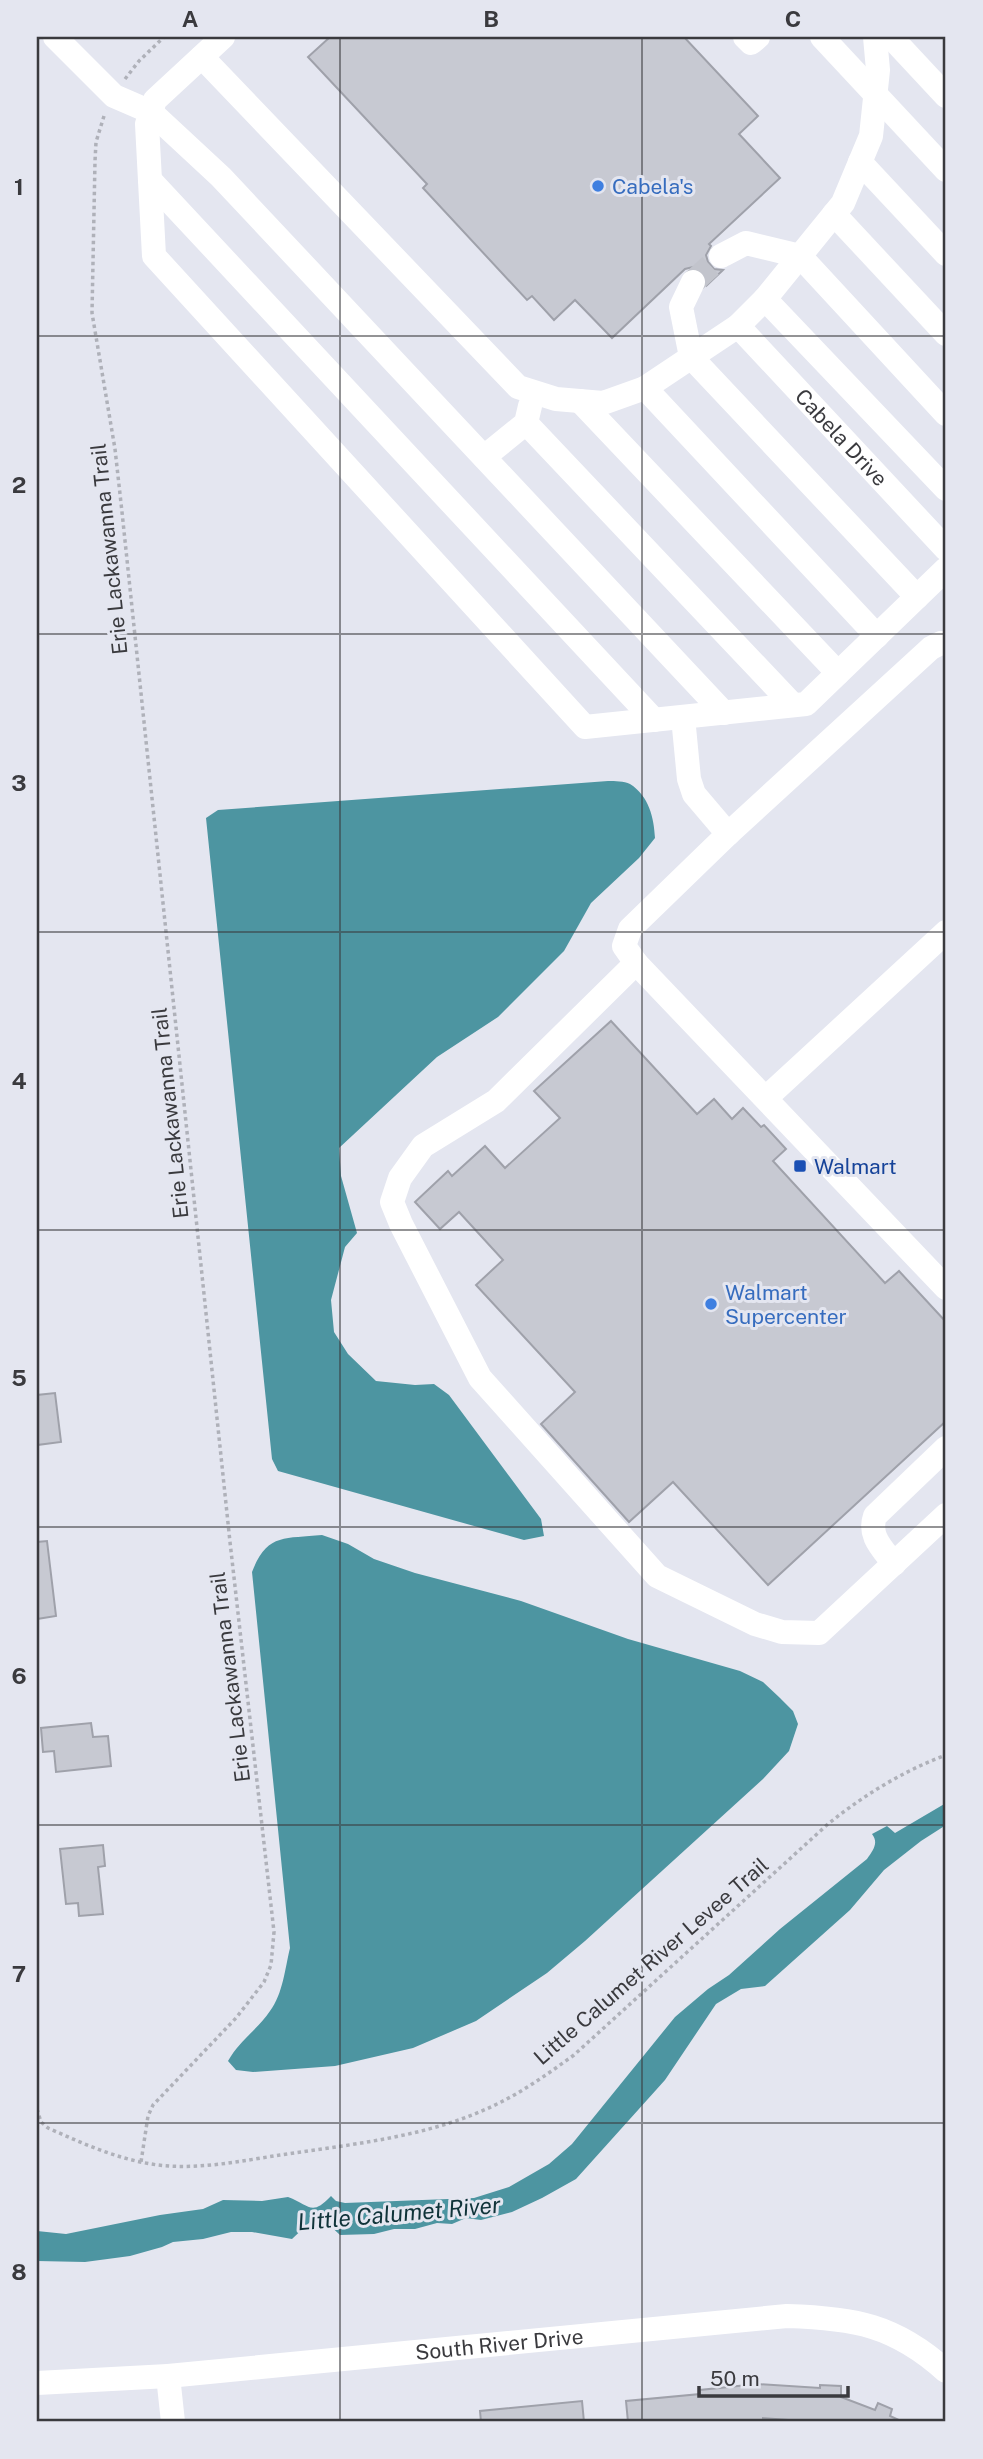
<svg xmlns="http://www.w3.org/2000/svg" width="983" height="2459" font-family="'Public Sans',sans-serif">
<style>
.water{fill:#4d95a1}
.building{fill:#c7c9d2;stroke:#9fa1aa;stroke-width:2}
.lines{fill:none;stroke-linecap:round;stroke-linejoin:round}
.minor-tunnel{stroke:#c2c4cc;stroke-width:24;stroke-dasharray:24 12;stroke-linecap:butt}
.path{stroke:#afb1b9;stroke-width:3.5;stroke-dasharray:3.5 3.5;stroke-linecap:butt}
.minor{stroke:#fff;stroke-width:24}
.grid{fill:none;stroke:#3a3a3e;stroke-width:2;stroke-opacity:0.55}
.shop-dot{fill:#3f7fe0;stroke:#e4e6f0;stroke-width:2.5}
.transit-dot{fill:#1a4fb4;stroke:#e4e6f0;stroke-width:2.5}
.labels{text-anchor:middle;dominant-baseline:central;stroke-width:6;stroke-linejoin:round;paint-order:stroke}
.shop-label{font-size:21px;fill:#366cbe;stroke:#e4e6f0;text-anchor:start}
.street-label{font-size:21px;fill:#3a3a3e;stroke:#e4e6f0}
.transit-label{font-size:21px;fill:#164399;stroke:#e4e6f0;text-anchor:start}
.water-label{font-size:23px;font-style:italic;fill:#0f3339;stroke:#e4e6f0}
.neatline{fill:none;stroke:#3a3a3e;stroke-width:2.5}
.grid-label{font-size:23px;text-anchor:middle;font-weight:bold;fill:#3a3a3e}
</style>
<rect width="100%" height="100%" fill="#e4e6f0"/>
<g class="water">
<path d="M 608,781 C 615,781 624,781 630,784 C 649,796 654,818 655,838 L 639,858 L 591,903 L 564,951 L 498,1017 L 437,1057 L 339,1148 L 341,1176 L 357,1233 L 345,1247 L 331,1300 L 334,1332 L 348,1354 L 376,1381 L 415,1385 L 434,1384 L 449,1395 L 541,1519 L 544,1536 L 524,1540 L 278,1471 L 272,1459 L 206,818 L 218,810 Z"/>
<path d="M 322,1535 L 348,1544 L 374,1559 L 415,1573 L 521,1601 L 628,1639 L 740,1671 L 763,1682 L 780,1698 L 793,1711 L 798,1724 L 789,1751 L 763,1779 L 585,1941 L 547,1973 L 476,2021 L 413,2048 L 335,2066 L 253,2072 L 236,2070 L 228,2061 C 240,2040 257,2030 270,2011 C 283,1994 285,1968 290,1948 L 252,1572 C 267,1533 284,1539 322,1535 Z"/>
<path d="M 946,1803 L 946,1825 L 921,1841 L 884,1870 L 850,1910 L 765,1986 L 741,1989 L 716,2004 L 665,2080 L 576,2179 L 542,2198 L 512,2212 L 481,2220 L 466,2218 L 452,2224 L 437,2223 L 415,2229 L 394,2229 L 374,2234 L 340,2235 L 324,2220 L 310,2222 L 292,2239 L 252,2232 L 231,2232 L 203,2239 L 173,2242 L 162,2247 L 130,2256 L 85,2262 L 37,2261 L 37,2231 L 66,2234 L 160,2215 L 203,2209 L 223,2200 L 262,2201 L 288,2197 C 310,2205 311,2217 331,2196 L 336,2201 L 345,2203 L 474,2198 L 509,2187 L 549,2164 L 572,2144 L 675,2017 L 708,1989 L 729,1975 L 780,1929 L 867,1859 C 873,1850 879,1843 872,1834 L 887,1826 L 895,1833 Z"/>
</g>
<g class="building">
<path d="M 330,37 L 684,37 L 758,116 L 739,134 L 780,178 L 709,244 L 711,246 L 706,255 L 708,262 L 714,269 L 723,270 L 707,285 L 706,274 L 700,269 L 693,267 L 685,269 L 612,338 L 575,300 L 554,320 L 532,296 L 527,300 L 423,188 L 427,184 L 308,57 Z"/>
<path d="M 611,1021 L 697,1114 L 714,1099 L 732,1119 L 743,1108 L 761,1127 L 764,1125 L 786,1149 L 773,1161 L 885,1283 L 899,1271 L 946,1322 L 946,1421 L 768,1585 L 673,1482 L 629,1522 L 541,1424 L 575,1392 L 476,1285 L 503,1260 L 459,1212 L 440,1229 L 415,1202 L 448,1171 L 452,1176 L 485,1146 L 505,1168 L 560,1118 L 534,1091 Z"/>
<path d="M 55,1393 L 61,1442 L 37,1445 L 37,1395 Z"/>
<path d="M 47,1541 L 56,1616 L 37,1619 L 37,1542 Z"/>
<path d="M 91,1723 L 93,1737 L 108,1736 L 111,1766 L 56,1772 L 54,1751 L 43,1752 L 41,1728 Z"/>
<path d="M 103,1845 L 105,1866 L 98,1867 L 103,1914 L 79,1916 L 78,1903 L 66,1904 L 60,1849 Z"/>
<path d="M 757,2384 L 820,2388 L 820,2385 L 841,2386 L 841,2397 L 875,2410 L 878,2403 L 892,2409 L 890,2416 L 903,2422 L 815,2422 L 763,2418 L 763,2422 L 628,2422 L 626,2401 L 700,2394 L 700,2390 Z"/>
<path d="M 582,2401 L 584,2422 L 481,2422 L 480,2411 Z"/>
</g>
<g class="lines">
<path class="minor-tunnel" d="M 693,282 L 721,256"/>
<g class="path">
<path d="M 125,79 L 139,61 L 164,37"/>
<path d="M 104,116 L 96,142 L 95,161 L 92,313 L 115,449 L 122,512 L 230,1542 L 274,1932 L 271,1965 L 264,1982 L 236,2018 L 153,2105 L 148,2116 L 141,2162"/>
<path d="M 37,2109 L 41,2122 L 48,2128 C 84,2144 119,2160 158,2165 C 198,2170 241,2161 280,2155 C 353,2144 430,2137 497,2104 C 524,2091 549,2073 574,2055 L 828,1824 C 864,1795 903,1771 946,1755"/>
</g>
<g class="minor">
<path d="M 55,37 L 114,96 L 151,112 L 221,177 L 724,713"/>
<path d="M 223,37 L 155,100 L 147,124 L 154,256 L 585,727 L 806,704 L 946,569"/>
<path d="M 745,37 L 751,43 L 758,37"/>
<path d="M 822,37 L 946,170"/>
<path d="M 891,37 L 946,96"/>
<path d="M 202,57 L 518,387 L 556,399 L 603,403 L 645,388 L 738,326 L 765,299 L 843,203 L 871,136 L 878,70 L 875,37"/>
<path d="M 860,162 L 946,254"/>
<path d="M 150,180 L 654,720"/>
<path d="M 834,214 L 946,334"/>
<path d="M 721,256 L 746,243 L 800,256 L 946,414"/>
<path d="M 693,282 L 681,307 L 691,357 L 917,597"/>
<path d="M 765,299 L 946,489"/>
<path id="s1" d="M 738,326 L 946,549"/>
<path d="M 645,388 L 877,636"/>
<path d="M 580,401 L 838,673"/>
<path d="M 526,423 L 793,705"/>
<path d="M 484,457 L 526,423 L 530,406"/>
<path d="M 946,643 L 941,643 L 931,648 L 728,834 L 630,929 L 624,946 L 636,963 L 946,1288"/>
<path d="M 683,717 L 689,779 L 694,794 L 728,834"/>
<path d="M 636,963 L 496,1101 L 423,1146 L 400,1178 L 392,1202 L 401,1224 L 480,1378 L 657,1576 L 755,1624 L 782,1632 L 819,1633 L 946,1515"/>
<path d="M 766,1098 L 946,932"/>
<path d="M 894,1564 C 882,1548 868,1536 875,1516 L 946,1448"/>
<path d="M 168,2376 L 173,2422"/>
<path id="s2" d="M 37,2383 L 168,2376 L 787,2316 C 854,2318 895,2325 946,2371"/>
</g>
</g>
<path class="grid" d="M 340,37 L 340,2422M 642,37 L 642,2422M 37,336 L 946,336M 37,634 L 946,634M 37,932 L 946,932M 37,1230 L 946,1230M 37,1527 L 946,1527M 37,1825 L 946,1825M 37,2123 L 946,2123"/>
<g class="shop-dot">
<circle cx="598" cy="186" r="7"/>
<circle cx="711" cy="1304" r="7"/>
</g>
<rect class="transit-dot" x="793" y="1159" width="14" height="14" rx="3.5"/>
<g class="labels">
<g class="shop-label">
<text x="612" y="186">Cabela's</text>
<text x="725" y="1292">Walmart<tspan x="725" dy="24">Supercenter</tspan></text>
</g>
<g class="street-label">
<text stroke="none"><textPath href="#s1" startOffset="152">Cabela Drive</textPath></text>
<text transform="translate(109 549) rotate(-96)">Erie Lackawanna Trail</text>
<text transform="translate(170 1113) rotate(-96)">Erie Lackawanna Trail</text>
<text transform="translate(230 1677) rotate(-97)">Erie Lackawanna Trail</text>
<text transform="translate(651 1961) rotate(-41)">Little Calumet River Levee Trail</text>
<text stroke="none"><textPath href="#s2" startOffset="464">South River Drive</textPath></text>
</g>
<g class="transit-label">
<text x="814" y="1166">Walmart</text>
</g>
<g class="water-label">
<text transform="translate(399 2213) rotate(-5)">Little Calumet River</text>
</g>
</g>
<rect width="983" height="2459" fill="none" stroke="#e4e6f0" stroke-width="77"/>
<path d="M699 2386v10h149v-10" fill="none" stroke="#3a3a3e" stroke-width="3.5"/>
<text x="710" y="2386" font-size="21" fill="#3a3a3e" stroke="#e4e6f0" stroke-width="5" paint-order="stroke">50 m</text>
<rect x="38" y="38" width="906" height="2382" class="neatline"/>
<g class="grid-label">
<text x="190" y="27">A</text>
<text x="491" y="27">B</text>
<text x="793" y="27">C</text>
<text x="19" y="195">1</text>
<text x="19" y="493">2</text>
<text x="19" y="791">3</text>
<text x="19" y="1089">4</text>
<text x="19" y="1386">5</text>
<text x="19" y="1684">6</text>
<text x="19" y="1982">7</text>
<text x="19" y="2280">8</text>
</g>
</svg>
